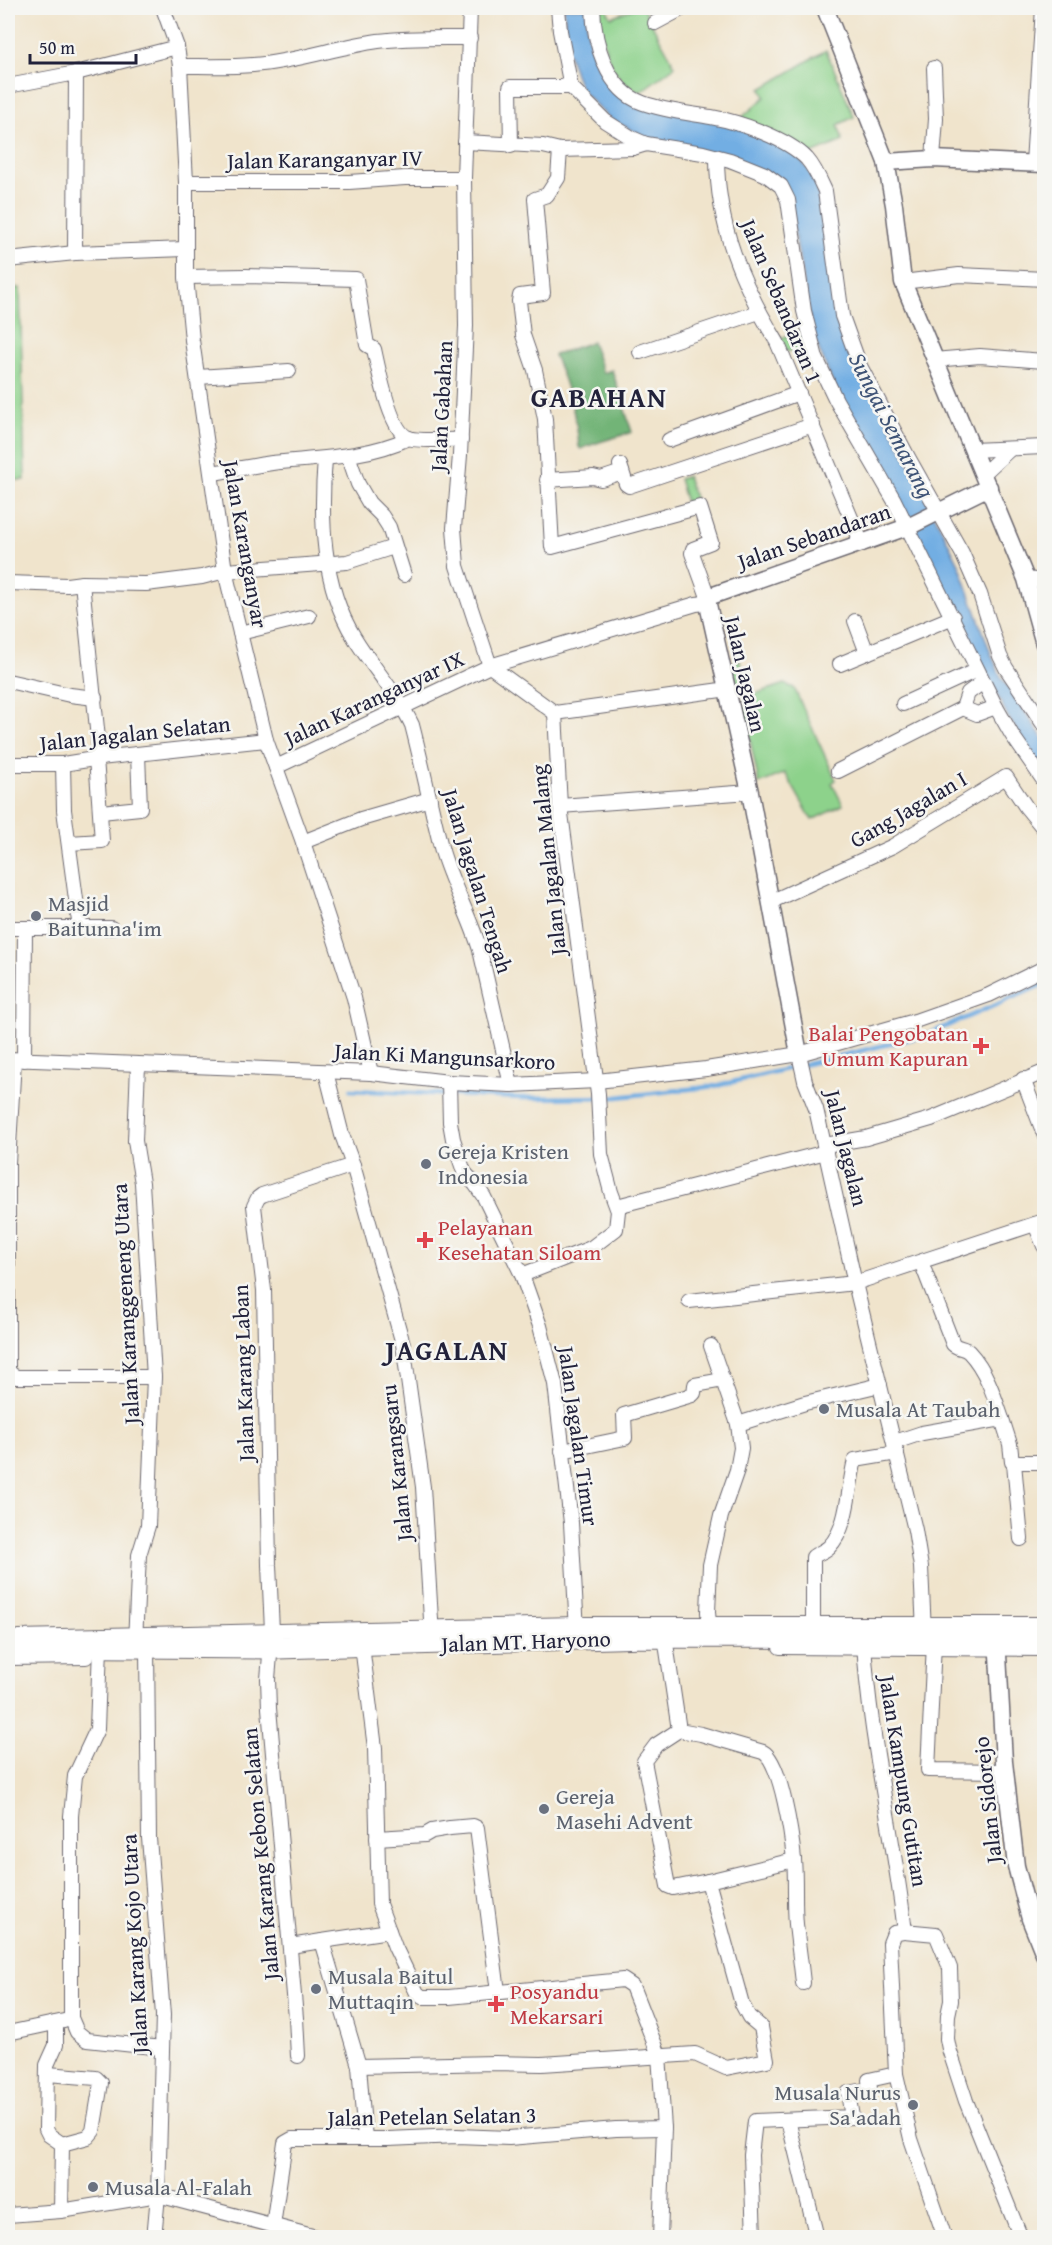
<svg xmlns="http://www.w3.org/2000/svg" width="1052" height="2245" font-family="'Gentium Book Plus',serif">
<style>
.green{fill:#8dd28b;stroke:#587a63;stroke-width:1.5}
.forest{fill:#72b477;stroke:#4a6b59;stroke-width:1.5}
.water{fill:#72aee3;stroke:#4a688f;stroke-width:1.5}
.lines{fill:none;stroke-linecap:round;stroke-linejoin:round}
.stream{stroke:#72aee3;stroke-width:4.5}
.minor-casing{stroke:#6a666e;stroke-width:16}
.tertiary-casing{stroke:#6a666e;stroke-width:19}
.primary-casing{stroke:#6a666e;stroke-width:23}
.minor{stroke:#fff;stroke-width:14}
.tertiary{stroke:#fff;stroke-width:16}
.primary{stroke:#fff;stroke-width:21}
.worship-dot{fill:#6b7280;stroke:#f6f6f2;stroke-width:2}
.health-dot{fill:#e0444e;stroke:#f6f6f2;stroke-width:2}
.labels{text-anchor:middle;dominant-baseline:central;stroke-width:5;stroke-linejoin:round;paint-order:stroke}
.street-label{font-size:22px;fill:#22223b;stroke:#f6f6f2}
.worship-label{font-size:22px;fill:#5b616d;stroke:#f6f6f2;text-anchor:start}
.health-label{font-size:22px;fill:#be3a42;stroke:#f6f6f2;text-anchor:start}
.water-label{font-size:24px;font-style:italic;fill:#3e5376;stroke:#f6f6f2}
.district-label{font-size:28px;font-weight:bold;letter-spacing:1.5px;fill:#22223b;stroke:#f6f6f2}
</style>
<rect width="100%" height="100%" fill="#f6f6f2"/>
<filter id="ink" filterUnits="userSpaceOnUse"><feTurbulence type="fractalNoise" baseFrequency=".0167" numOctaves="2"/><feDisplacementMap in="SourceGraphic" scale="12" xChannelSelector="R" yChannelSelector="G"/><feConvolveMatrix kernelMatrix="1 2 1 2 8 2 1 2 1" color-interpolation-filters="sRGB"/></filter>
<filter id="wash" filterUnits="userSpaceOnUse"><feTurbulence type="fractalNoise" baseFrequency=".008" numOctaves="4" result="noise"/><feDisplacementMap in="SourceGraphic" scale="24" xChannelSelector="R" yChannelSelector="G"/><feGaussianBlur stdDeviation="1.35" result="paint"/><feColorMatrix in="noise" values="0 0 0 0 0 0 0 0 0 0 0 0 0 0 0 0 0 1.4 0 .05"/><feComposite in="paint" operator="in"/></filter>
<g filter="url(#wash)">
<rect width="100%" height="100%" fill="#f0e4cc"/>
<g class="green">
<path d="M 604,8 L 606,8 L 611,17 L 635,8 L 643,8 L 675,66 L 640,92 C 607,79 603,41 598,11 Z"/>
<path d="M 826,50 L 854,117 L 838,125 L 843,141 L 809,155 L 739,120 L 765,97 L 761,89 Z"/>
<path d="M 8,288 L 20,288 L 25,480 L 8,480 Z"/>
<path d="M 803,330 L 807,346 L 786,352 L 781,338 Z"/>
<path d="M 687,476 L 697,507 L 688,510 L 679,479 Z"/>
<path d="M 740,660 L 747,684 L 737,687 L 730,663 Z"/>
<path d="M 785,684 L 794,688 L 836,780 L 832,783 L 843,805 L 812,820 L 785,773 L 759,784 L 744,709 L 755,694 Z"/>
</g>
<path class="forest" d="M 592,342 L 603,373 L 612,370 L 632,432 C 615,438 598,441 581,449 L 579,447 C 577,415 567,385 554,355 Z"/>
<path class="water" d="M 564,8 L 587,8 C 584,38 597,76 621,95 C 673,110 757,126 799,159 C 807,166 812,175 817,185 L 840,326 L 959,564 L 991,654 L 1001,677 L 1044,740 L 1044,773 L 1008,717 L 944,586 L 842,405 L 813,335 L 786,184 L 652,140 L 610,119 L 582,91 L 575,74 L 567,49 Z"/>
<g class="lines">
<path class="stream" d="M 351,1090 L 521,1098 L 617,1097 L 716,1086 L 926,1035 L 1044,984"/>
</g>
</g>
<g filter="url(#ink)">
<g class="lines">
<g class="minor-casing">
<g id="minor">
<path d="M 163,8 L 177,47 L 180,66 L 186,182 L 186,277 L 192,340 L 225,571 L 266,740 L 303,842 L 354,998 L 371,1073"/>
<path d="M 470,8 L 464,178 L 466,326 L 460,455 L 454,528 L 457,566 L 490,666"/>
<path d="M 558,8 L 560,31 L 571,87 L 605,121 L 632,138 L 646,144 L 703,153 L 730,160 L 765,174 L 781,186 L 788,200 L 804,311 L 816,358 L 836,400 L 894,500 L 996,707 L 1012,735 L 1044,781"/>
<path d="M 593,8 C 594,43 606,90 643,103 C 665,111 688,113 711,117 C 739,122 787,138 807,159 C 815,168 820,180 825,191 L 842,316 L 860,366 L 909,459 L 962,553 L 980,594 L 1000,656 L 1006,668 L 1044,725"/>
<path d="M 655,23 L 683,8"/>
<path d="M 180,66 C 204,66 229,67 253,65 C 296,62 336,47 378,41 C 409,37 439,38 470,38"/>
<path d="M 8,86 L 76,73 L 177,47"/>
<path d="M 465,142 L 543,146 L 560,150 L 633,148 L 646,144"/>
<path d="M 511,146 L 510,87 L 571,87"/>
<path d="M 560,150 L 558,178 L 547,195 L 535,199 L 543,293 L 520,296 L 519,301 L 523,335 L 535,370 L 545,419 L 552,547 L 700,507 L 711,542 L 693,549 L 692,553 L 708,597"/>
<path d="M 717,157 C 717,226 742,284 777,342 L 862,544"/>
<path d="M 933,159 L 936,119 L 934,68"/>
<path d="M 1033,163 L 1043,8"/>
<path d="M 186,182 L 349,182 L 405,178 L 464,178"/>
<path d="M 75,253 L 76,73"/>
<path d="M 8,260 L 75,253 L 186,249"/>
<path d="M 186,277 L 246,276 L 356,279 L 367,345 L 374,349 C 378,367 390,432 409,438 C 418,442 449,439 461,440"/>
<path d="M 903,282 L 959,275 L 1044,279"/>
<path d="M 640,352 L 759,312"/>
<path d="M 934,360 L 980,356 L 1044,361"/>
<path d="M 198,377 L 289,371"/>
<path d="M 669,440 L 799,393"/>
<path d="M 972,450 L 1044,447"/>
<path d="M 348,455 L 358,484 L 369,503 L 382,516 L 389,527 L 404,575"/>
<path d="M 325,459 C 320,518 322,585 354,637 C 372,667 397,693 412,725 C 423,767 431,809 442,851 C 452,885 470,916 480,950 L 511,1085"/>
<path d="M 620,465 L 626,484 L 629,486 L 813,425"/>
<path d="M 212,473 C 232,470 252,466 272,463 C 318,458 366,458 409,438"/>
<path d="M 983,474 L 1010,449"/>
<path d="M 547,480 L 593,477 L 601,479 L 622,472"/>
<path d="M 1026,579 L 1044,581"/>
<path d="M 8,583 L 67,585 L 82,583 L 146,584 L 202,577 L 225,571 L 347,562 L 394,547"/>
<path d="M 82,583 L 100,758"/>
<path d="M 855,621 L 867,653"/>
<path d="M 240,633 L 309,616"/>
<path d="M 840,664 L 953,617"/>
<path d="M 490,666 L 555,713"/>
<path d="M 8,681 L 70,695 L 95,698"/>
<path d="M 903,704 L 977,670"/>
<path d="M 963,708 L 977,714 L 996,707"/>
<path d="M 963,708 L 968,693 L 983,682"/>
<path d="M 555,713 L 728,689"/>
<path d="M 8,764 L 63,764 L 100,758 L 266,740"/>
<path d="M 63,764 L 64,810 L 80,929"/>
<path d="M 276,767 L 490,666 L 696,604 L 707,603"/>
<path d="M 838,771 L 963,708"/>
<path d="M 560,806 L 750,792"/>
<path d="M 101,812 L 140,808 L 138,754"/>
<path d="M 303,842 L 361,819 L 430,799"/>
<path d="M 69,843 L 102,841 L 96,758"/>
<path d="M 770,902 L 893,846 L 1006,777 L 1026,807 L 1044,829"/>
<path d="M 8,928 L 111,928"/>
<path d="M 799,1054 L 805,1081 L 816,1109 L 854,1279 L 915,1530 L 921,1567 L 924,1632"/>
<path d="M 8,1059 L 371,1073 L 449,1082 L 511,1085 L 597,1081 L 706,1069 L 799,1054 L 915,1021 L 989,995 L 1044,968"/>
<path d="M 14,1060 L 8,1163 L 8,1370 L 12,1375 L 17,1377 L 154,1377"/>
<path d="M 24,1060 L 25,929"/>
<path d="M 326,1072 L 342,1135 L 353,1165 L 403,1344 L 423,1487 L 432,1636"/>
<path d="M 1023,1079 L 1044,1134"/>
<path d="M 449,1082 L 450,1122 L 453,1139 L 464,1172 L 475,1184 L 484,1197 L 522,1275 L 540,1326 L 555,1384 L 571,1523 L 577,1631"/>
<path d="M 825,1145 L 866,1138 L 931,1119 L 1044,1072"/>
<path d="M 617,1206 L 826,1152"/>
<path d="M 1035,1224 L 1044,1246"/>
<path d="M 921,1262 L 953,1344 C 958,1349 964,1347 969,1352 C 986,1370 994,1395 1002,1419"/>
<path d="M 522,1275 L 591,1248 L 616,1229 L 618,1211 L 611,1192 L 601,1154 L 598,1094 L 560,806 L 555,713"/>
<path d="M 689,1301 L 855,1283 L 1044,1221"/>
<path d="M 738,1424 L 805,1403 L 880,1385"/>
<path d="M 895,1442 L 922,1433 L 1002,1419 L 1010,1444 L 1012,1462 L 1044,1462"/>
<path d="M 562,1451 L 625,1438 L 624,1415 L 692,1395 L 694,1393 L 695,1385 L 723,1380"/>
<path d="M 1014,1463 L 1021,1539"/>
<path d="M 813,1632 L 813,1557 C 817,1553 824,1552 829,1547 C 849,1527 848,1486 855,1460 L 897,1453"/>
<path d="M 710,1634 L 708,1612 L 710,1565 L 721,1516 L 737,1470 L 741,1448 L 738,1424 L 711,1346"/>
<path d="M 19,1637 L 577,1624 L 1044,1624"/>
<path d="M 665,1637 L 679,1730 L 701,1734 L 763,1752 C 781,1761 792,1838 794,1860 C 796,1881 794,1903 796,1924 C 798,1944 801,1963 803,1983"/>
<path d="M 135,1642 L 139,1555 L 148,1526 L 154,1377 L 142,1183 L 135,1141 L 138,1065"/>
<path d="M 864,1642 C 869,1737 893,1830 904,1924 L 904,1931 L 894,1933 L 890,1943 L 896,2074 L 911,2139 L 945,2238"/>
<path d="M 934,1643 L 928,1770 L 1005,1771"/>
<path d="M 362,1646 L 375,1748 L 379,1904 L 395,1947 L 417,1993 L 422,1997 L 449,1997 L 623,1980 L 632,1986 L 659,2055 L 664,2128 L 660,2238"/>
<path d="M 100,1647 L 97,1729 L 75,1776 L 71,1816 L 71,2018 L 77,2032 L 87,2040 L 162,2048"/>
<path d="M 780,1647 L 1044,1649"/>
<path d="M 147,1648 L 149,1838 L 163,2015 L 158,2195 L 154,2238"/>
<path d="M 8,1658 L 86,1657"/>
<path d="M 679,1730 L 656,1745 L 644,1761 L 668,1886 L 673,1888 L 708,1881"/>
<path d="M 377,1838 L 425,1835 L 432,1831 L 450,1828 L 473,1826 L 477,1828 L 498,1992"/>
<path d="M 904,1931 L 936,1934 L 950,1968 L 951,2001 L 948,2015 L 947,2039 L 949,2049 L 966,2101 L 1021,2238"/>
<path d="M 322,1941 L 389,1931"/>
<path d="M 290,1946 L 322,1941 L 359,2066 L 365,2139"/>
<path d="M 56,2023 L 56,2045 L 47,2065 L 46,2129 L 49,2135 L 62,2144 L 61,2211"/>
<path d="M 8,2033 L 64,2021"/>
<path d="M 298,2056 L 296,2018 L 269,1708 L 268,1679 L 272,1631 L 269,1565 L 264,1290 L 254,1206 L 258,1198 L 262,1195 L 353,1165"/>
<path d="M 359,2066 L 495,2063 L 542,2064 L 695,2054 L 726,2068 L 767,2060 L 761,2027 L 749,2017 L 742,2004 L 708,1881 L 794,1860"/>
<path d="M 48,2074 L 96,2078 L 101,2083 L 93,2131 L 88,2137 L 62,2144"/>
<path d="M 788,2120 L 817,2238"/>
<path d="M 8,2215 L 61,2211 L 158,2195 L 320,2238"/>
<path d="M 273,2226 L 285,2143 L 292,2139 L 388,2139 L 457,2136 L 509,2138 L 616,2129 L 664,2128"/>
<path d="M 754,2238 L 751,2155 L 755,2121 L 852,2117 L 848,2093 L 870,2089 L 869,2080 L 896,2074"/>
</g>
</g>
<g class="tertiary-casing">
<g id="tertiary">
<path d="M 825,8 L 886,162 L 894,205 L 903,282 L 1026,579 L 1044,644"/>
<path d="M 886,162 L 933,159 L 1044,164"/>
<path d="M 799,1054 L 750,792 L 707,600 L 711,596 L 910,526 L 989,487"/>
<path d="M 997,1637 L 1004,1762 L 1016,1866 L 1030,1919 L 1044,1954"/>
</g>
</g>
<g class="primary-casing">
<path id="primary" d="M 8,1646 L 278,1648 L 646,1637 L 1044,1638"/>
</g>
<use href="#minor" class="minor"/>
<use href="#tertiary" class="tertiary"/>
<use href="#primary" class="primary"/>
</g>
</g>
<g class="worship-dot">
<circle cx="36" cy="916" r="6"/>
<circle cx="426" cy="1164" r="6"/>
<circle cx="824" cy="1409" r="6"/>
<circle cx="544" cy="1809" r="6"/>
<circle cx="316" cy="1989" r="6"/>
<circle cx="913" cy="2105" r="6"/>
<circle cx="93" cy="2187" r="6"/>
</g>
<g class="health-dot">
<path d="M978 1037h6v6h6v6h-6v6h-6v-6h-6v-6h6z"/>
<path d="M422 1231h6v6h6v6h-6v6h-6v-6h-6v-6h6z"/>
<path d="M493 1995h6v6h6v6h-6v6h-6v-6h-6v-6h6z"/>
</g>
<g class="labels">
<g class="street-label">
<text transform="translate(325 159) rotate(-1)">Jalan Karanganyar IV</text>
<text transform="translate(782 301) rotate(67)">Jalan Sebandaran 1</text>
<text transform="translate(441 406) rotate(-87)">Jalan Gabahan</text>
<text transform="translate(814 536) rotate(-19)">Jalan Sebandaran</text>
<text transform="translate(246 544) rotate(80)">Jalan Karanganyar</text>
<text transform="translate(746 674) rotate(77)">Jalan Jagalan</text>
<text transform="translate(374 698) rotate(-25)">Jalan Karanganyar IX</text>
<text transform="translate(135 733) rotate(-6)">Jalan Jagalan Selatan</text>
<text transform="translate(908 809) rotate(-30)">Gang Jagalan I</text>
<text transform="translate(548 860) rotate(-96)">Jalan Jagalan Malang</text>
<text transform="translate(478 881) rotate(73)">Jalan Jagalan Tengah</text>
<text transform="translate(445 1056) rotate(3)">Jalan Ki Mangunsarkoro</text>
<text transform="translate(847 1148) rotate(76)">Jalan Jagalan</text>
<text transform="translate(125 1304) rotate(-93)">Jalan Karanggeneng Utara</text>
<text transform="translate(243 1373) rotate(-92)">Jalan Karang Laban</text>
<text transform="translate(579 1436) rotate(82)">Jalan Jagalan Timur</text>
<text transform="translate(396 1463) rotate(-96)">Jalan Karangsaru</text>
<text transform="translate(526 1641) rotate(-2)">Jalan MT. Haryono</text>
<text transform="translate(904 1781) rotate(81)">Jalan Kampung Gutitan</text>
<text transform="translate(987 1800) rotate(-96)">Jalan Sidorejo</text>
<text transform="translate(260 1854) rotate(-95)">Jalan Karang Kebon Selatan</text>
<text transform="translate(134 1944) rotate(-93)">Jalan Karang Kojo Utara</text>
<text transform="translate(432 2116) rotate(-1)">Jalan Petelan Selatan 3</text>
</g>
<g class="worship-label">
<text x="48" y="903">Masjid<tspan x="48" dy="25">Baitunna'im</tspan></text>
<text x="438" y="1151">Gereja Kristen<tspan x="438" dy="25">Indonesia</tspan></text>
<text x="836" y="1409">Musala At Taubah</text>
<text x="556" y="1796">Gereja<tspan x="556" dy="25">Masehi Advent</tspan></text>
<text x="328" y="1976">Musala Baitul<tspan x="328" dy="25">Muttaqin</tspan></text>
<text x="901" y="2092" text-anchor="end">Musala Nurus<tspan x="901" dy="25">Sa'adah</tspan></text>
<text x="105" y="2187">Musala Al-Falah</text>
</g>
<g class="health-label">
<text x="968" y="1033" text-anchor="end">Balai Pengobatan<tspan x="968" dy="25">Umum Kapuran</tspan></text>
<text x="438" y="1227">Pelayanan<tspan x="438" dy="25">Kesehatan Siloam</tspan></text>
<text x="510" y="1991">Posyandu<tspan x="510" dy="25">Mekarsari</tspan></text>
</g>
<g class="water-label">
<text transform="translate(892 425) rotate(63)">Sungai Semarang</text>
</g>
<g class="district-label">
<text x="599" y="396">GABAHAN</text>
<text x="447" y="1349">JAGALAN</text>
</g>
</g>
<rect width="1052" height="2245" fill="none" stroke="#f6f6f2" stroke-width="30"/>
<path d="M30 54v9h106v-9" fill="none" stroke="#22223b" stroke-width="3"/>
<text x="39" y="54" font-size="18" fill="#22223b" stroke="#f6f6f2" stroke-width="4.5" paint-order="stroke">50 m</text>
</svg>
